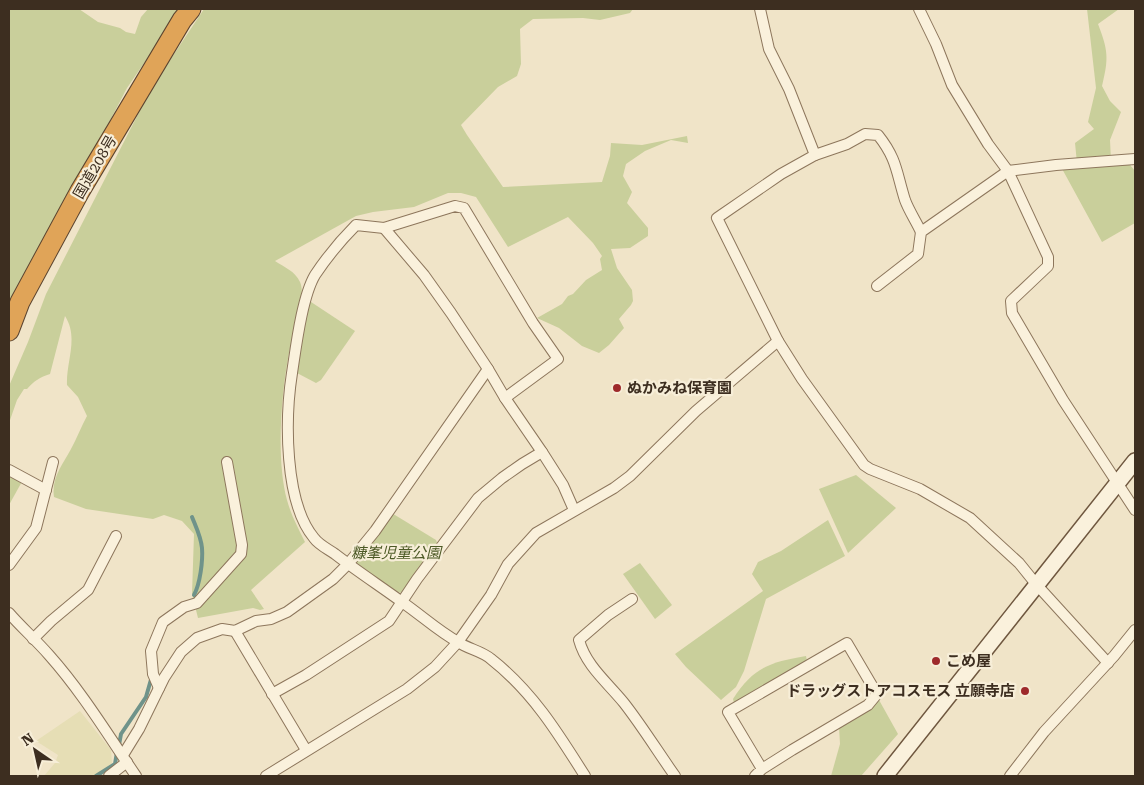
<svg xmlns="http://www.w3.org/2000/svg" width="1144" height="785" font-family="'Roboto Serif','Noto Sans JP',serif">
<style>
.farmland{fill:#e6deb5}
.green{fill:#c9cf9b}
.lines{fill:none;stroke-linecap:round;stroke-linejoin:round}
.stream{stroke:#6f938a;stroke-width:4}
.street-casing{stroke:#8d765c;stroke-width:12}
.secondary-casing{stroke:#6f573f;stroke-width:18}
.highway-casing{stroke:#5b4430;stroke-width:21}
.street{stroke:#faf1dc;stroke-width:10}
.secondary{stroke:#faf1dc;stroke-width:15}
.highway{stroke:#e0a458;stroke-width:19}
.poi-dot{fill:#9e2a2b;stroke:#f7eed8;stroke-width:2}
.labels{text-anchor:middle;dominant-baseline:central;stroke-width:4.5;stroke-linejoin:round;paint-order:stroke}
.street-label{font-size:15px;fill:#3d2e20;stroke:#f7eed8}
.poi-label{font-size:15px;font-weight:bold;fill:#3d2e20;stroke:#f7eed8;text-anchor:start}
.park-label{font-size:15px;font-style:italic;fill:#4d5a26;stroke:#f7eed8}
</style>
<rect width="100%" height="100%" fill="#f0e4c8"/>
<path class="farmland" d="M 80,711 L 111,750 L 112,763 L 94,776 L 44,776 L 55,763 L 58,755 L 36,741 Z"/>
<g class="green">
<path d="M 9,9 L 79,9 L 98,22 L 120,28 L 126,32 L 135,34 L 141,17 L 148,9 L 181,9 L 127,88 L 9,314 Z"/>
<path d="M 204,9 L 633,9 L 630,13 L 600,20 L 583,18 L 533,19 L 520,29 L 521,64 L 517,76 L 498,87 L 461,125 L 467,135 L 503,187 L 602,182 L 610,156 L 611,143 L 642,145 L 687,136 L 688,143 L 671,140 L 645,151 L 626,164 L 623,176 L 632,192 L 627,203 L 648,228 L 648,236 L 630,248 L 611,249 L 617,268 L 632,290 L 633,301 L 631,305 L 619,319 L 624,328 L 609,345 L 599,353 L 582,346 L 559,328 L 537,318 L 562,304 L 568,296 L 573,294 L 586,280 L 602,270 L 600,259 L 602,256 L 593,243 L 568,217 L 508,247 L 476,197 L 461,193 L 448,193 L 414,207 L 373,212 L 356,216 L 275,261 C 284,267 295,271 300,282 C 307,297 292,337 289,353 C 281,394 276,460 287,500 C 291,515 298,528 305,542 L 251,590 L 264,609 L 260,610 L 253,608 L 198,618 L 192,594 L 194,534 L 182,521 L 164,515 L 153,519 L 86,509 L 54,497 C 51,478 63,464 71,449 C 77,438 81,427 87,416 L 78,397 L 67,385 C 66,361 79,338 65,316 L 50,374 C 40,377 34,381 27,389 L 24,389 L 17,400 L 9,423 L 9,386 L 28,342 L 46,294 L 152,87 Z"/>
<path d="M 1087,9 L 1119,9 L 1098,24 C 1108,50 1109,58 1102,86 L 1110,101 L 1121,112 L 1110,140 L 1111,161 L 1126,160 L 1135,171 L 1135,223 L 1102,242 L 1060,165 L 1077,163 L 1075,143 L 1094,129 L 1088,122 L 1096,88 Z"/>
<path d="M 308,300 L 355,331 L 321,380 L 316,383 L 297,373 Z"/>
<path d="M 9,472 L 24,478 L 9,505 Z"/>
<path d="M 856,475 L 896,508 L 848,553 L 819,489 Z"/>
<path d="M 390,512 L 436,540 L 438,545 L 402,593 L 393,591 L 353,562 Z"/>
<path d="M 828,520 L 845,556 L 766,599 L 744,671 L 736,687 L 721,700 L 686,667 L 675,654 L 763,591 L 752,574 L 758,562 L 781,551 Z"/>
<path d="M 640,563 L 672,605 L 655,619 L 623,574 Z"/>
<path d="M 806,656 L 807,661 L 734,703 L 733,699 C 753,667 771,662 806,656 Z"/>
<path d="M 879,700 L 898,734 L 861,776 L 831,776 L 840,744 L 839,727 Z"/>
</g>
<g class="lines">
<g class="stream">
<path d="M 192,517 C 196,527 201,537 202,548 C 203,561 200,584 194,595"/>
<path d="M 119,745 L 121,734 L 146,697 L 152,676"/>
<path d="M 96,776 L 115,764 L 117,752"/>
</g>
<g class="street-casing">
<g id="street">
<path d="M 760,9 L 769,49 L 789,89 L 815,155 L 781,174 L 717,218 L 778,341 L 802,379 L 864,465 L 870,469 L 920,489 L 970,518 L 1019,563 L 1036,584 L 1108,663"/>
<path d="M 919,9 L 936,44 L 952,85 L 988,144 L 1008,171 L 1048,257 L 1048,266 L 1011,301 L 1012,313 L 1063,400 L 1135,510"/>
<path d="M 815,155 L 847,144 L 865,134 L 878,135 C 897,159 896,171 905,200 C 909,211 916,221 921,232"/>
<path d="M 384,228 L 424,275 L 451,313 L 488,369 L 505,398 L 542,452 L 563,485 L 574,510"/>
<path d="M 877,286 L 918,254 L 921,232 L 1008,171 L 1056,165 L 1135,159"/>
<path d="M 505,398 L 558,359 L 533,323 L 464,208 L 455,206 L 384,228 L 356,225 C 341,240 327,257 315,275 C 302,297 296,347 292,373 C 285,418 284,502 314,538 C 319,545 328,549 335,554 C 357,571 380,586 402,602 C 421,615 438,631 458,642 C 468,649 482,651 491,659 C 532,691 558,733 585,776"/>
<path d="M 9,470 L 46,490"/>
<path d="M 9,565 L 36,528 L 53,462"/>
<path d="M 632,599 L 608,615 L 579,640 C 586,666 608,683 624,703 C 642,726 658,752 675,776"/>
<path d="M 9,613 C 21,627 36,640 49,655 C 82,692 108,735 136,776"/>
<path d="M 235,631 L 306,750"/>
<path d="M 33,639 L 51,621 L 88,590 L 116,536"/>
<path d="M 159,688 L 153,674 L 151,651 L 163,622 L 184,607 L 197,603 L 241,554 L 242,545 L 227,462"/>
<path d="M 272,694 L 306,675 L 389,621 L 417,579 L 478,498 L 502,478 L 522,464 L 542,452"/>
<path d="M 123,755 L 139,729 L 164,678 L 181,652 L 197,638 L 222,629 L 235,631 L 256,621 L 271,619 L 287,612 L 333,579 L 348,564 L 375,531 L 488,369"/>
<path d="M 109,776 L 127,762"/>
<path d="M 266,776 L 407,689 L 435,667 L 458,642 L 491,595 L 508,564 L 536,533 L 614,488 L 630,476 L 696,411 L 778,341"/>
<path d="M 755,776 L 762,769 L 792,750 L 868,705 L 877,694 L 847,643 L 728,712 L 762,769"/>
<path d="M 1010,776 L 1044,732 L 1114,656 L 1135,630"/>
</g>
</g>
<g class="secondary-casing">
<path id="secondary" d="M 885,776 L 1135,461"/>
</g>
<g class="highway-casing">
<path id="highway" d="M 9,331 L 20,302 L 80,191 L 182,20 L 191,9"/>
</g>
<use href="#street" class="street"/>
<use href="#secondary" class="secondary"/>
<use href="#highway" class="highway"/>
</g>
<g class="poi-dot">
<circle cx="617" cy="388" r="5"/>
<circle cx="936" cy="661" r="5"/>
<circle cx="1025" cy="691" r="5"/>
</g>
<g class="labels">
<g class="street-label">
<text transform="translate(95 167) rotate(-60)">国道208号</text>
</g>
<g class="poi-label">
<text x="627" y="388">ぬかみね保育園</text>
<text x="946" y="661">こめ屋</text>
<text x="1015" y="691" text-anchor="end">ドラッグストアコスモス 立願寺店</text>
</g>
<g class="park-label">
<text x="396" y="553">糠峯児童公園</text>
</g>
</g>
<rect width="1144" height="785" fill="none" stroke="#3d2e20" stroke-width="20"/>
<g transform="translate(35 750) rotate(326)" stroke="#f7eed8" stroke-width="4" paint-order="stroke">
<path d="M0-4L9 19L0 12L-9 19Z" fill="#3d2e20"/>
<text y="-8" font-size="14" font-weight="bold" text-anchor="middle" fill="#3d2e20">N</text>
</g>
</svg>
